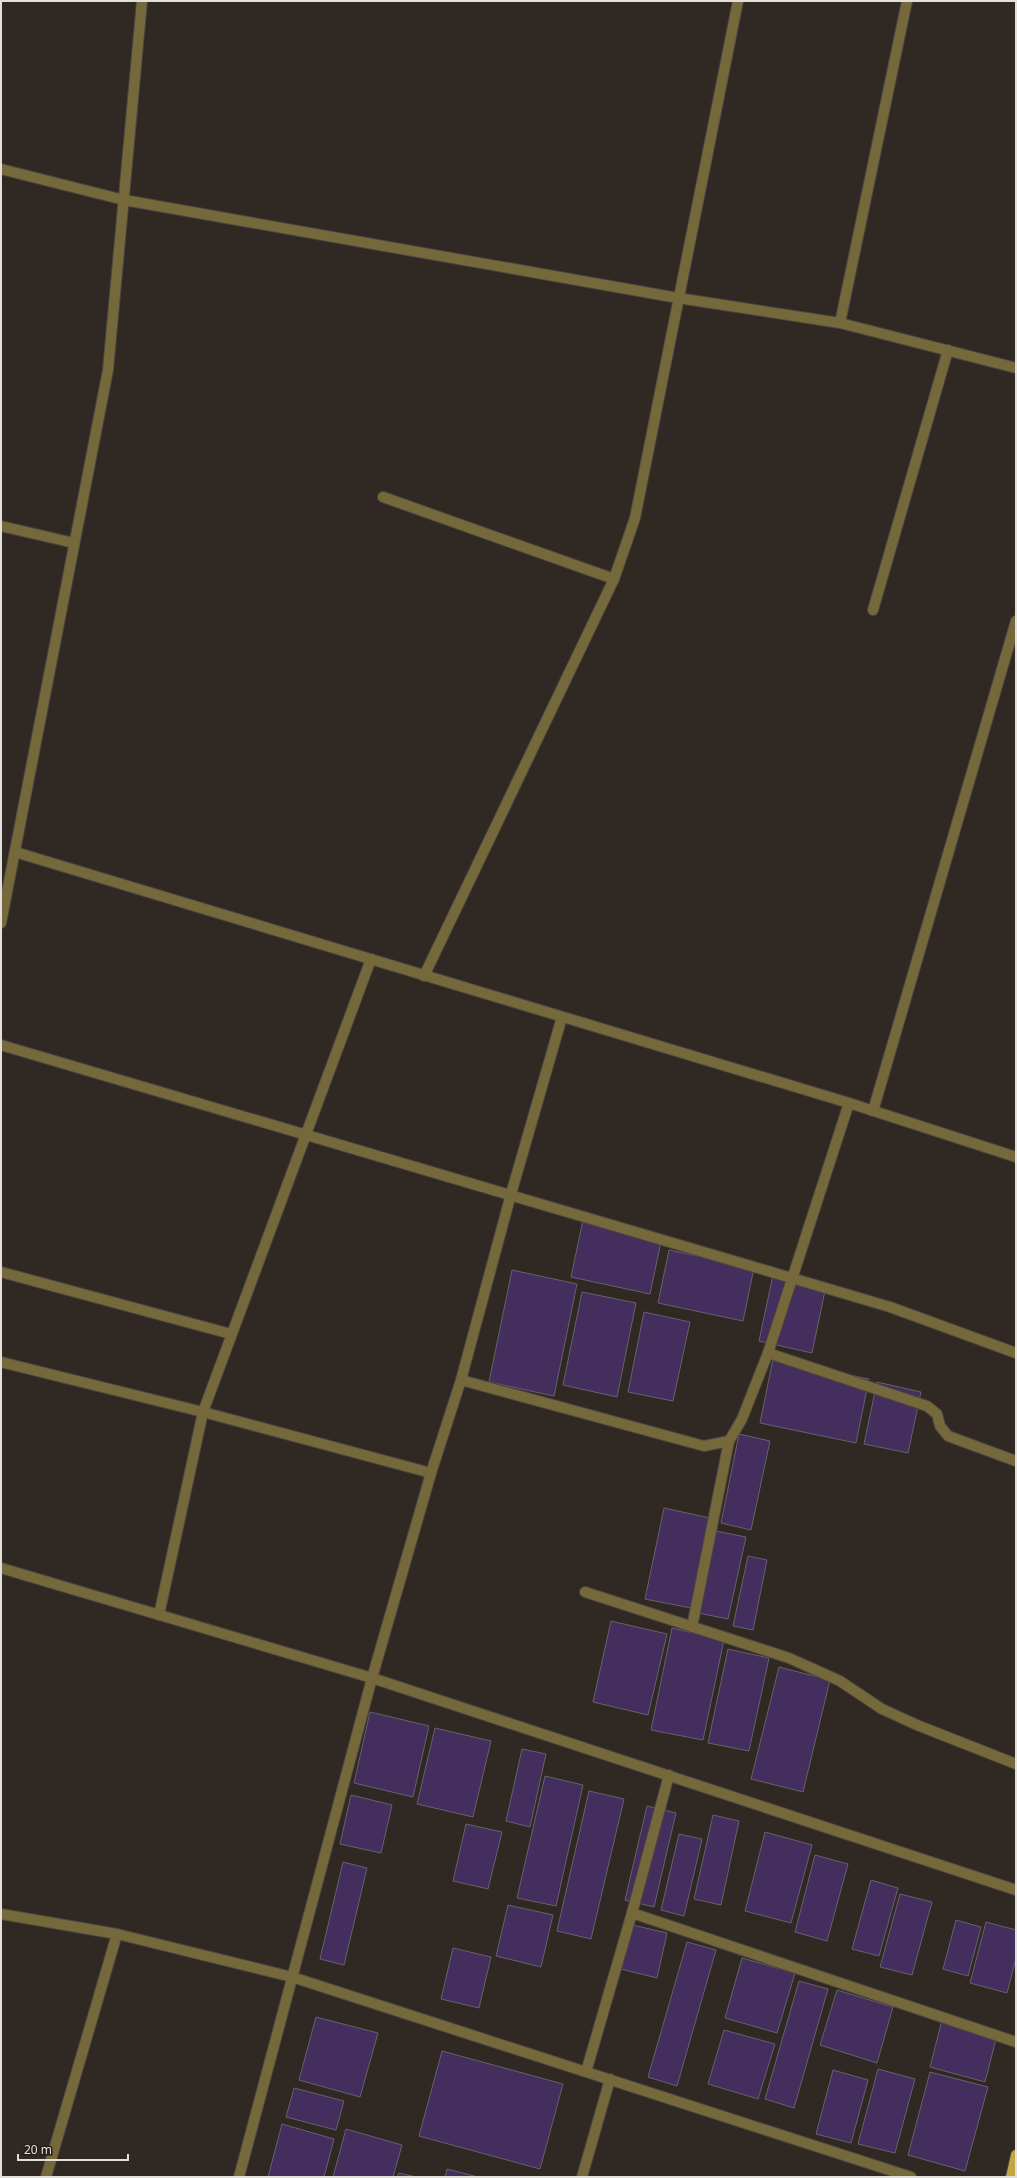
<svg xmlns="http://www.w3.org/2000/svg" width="1017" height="2178" font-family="'Noto Sans',sans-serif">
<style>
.building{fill:#442e5e;stroke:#66626b}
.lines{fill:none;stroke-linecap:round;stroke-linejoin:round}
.minor-casing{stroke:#4c4540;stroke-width:12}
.major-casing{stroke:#4c4540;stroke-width:12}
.minor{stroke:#75693c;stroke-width:10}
.major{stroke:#c1a742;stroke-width:10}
</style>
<rect width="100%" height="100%" fill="#2f2823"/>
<g class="building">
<path d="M 583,1220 L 662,1237 L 650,1294 L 571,1277 Z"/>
<path d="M 669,1250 L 754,1268 L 743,1321 L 658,1303 Z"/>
<path d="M 512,1270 L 577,1284 L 554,1396 L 489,1382 Z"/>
<path d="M 773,1275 L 826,1286 L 812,1353 L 759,1341 Z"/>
<path d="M 582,1292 L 636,1303 L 617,1397 L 563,1385 Z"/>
<path d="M 644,1312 L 690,1322 L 673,1401 L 628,1392 Z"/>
<path d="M 773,1359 L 869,1379 L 856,1443 L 760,1423 Z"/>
<path d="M 877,1382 L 921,1392 L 908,1453 L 864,1444 Z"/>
<path d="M 739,1434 L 770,1441 L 751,1530 L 721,1523 Z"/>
<path d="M 664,1508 L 710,1518 L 691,1608 L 645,1599 Z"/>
<path d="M 716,1531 L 746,1537 L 728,1619 L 698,1613 Z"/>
<path d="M 748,1556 L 767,1560 L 753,1630 L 733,1626 Z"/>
<path d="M 611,1621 L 667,1634 L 648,1715 L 593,1702 Z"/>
<path d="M 672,1628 L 724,1640 L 703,1740 L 651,1730 Z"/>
<path d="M 728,1649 L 769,1658 L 749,1751 L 708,1743 Z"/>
<path d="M 779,1667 L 830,1680 L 803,1792 L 751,1779 Z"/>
<path d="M 370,1712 L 429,1726 L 413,1797 L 354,1783 Z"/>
<path d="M 435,1728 L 491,1741 L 473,1817 L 417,1804 Z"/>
<path d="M 522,1749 L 546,1754 L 530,1827 L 506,1821 Z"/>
<path d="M 545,1776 L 583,1785 L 556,1906 L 517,1898 Z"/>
<path d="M 589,1791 L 624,1799 L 591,1939 L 557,1931 Z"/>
<path d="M 351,1795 L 392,1805 L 381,1853 L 340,1844 Z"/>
<path d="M 647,1806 L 676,1813 L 654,1907 L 625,1900 Z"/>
<path d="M 713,1815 L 739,1821 L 721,1905 L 694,1899 Z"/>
<path d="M 466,1824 L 502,1832 L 488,1889 L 453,1881 Z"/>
<path d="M 765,1832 L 812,1845 L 791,1923 L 745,1911 Z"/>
<path d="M 679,1834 L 702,1839 L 684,1916 L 661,1910 Z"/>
<path d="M 815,1855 L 848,1864 L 827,1941 L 795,1932 Z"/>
<path d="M 343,1862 L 367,1868 L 344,1965 L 320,1959 Z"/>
<path d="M 871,1880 L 898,1888 L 879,1956 L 852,1949 Z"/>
<path d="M 900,1894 L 932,1902 L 912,1975 L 880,1967 Z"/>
<path d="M 508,1905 L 553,1915 L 541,1967 L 496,1956 Z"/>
<path d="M 956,1920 L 981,1927 L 968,1976 L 943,1969 Z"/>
<path d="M 986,1922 L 1016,1930 L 1016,1958 L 1007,1993 L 970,1983 Z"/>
<path d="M 624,1923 L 667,1933 L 657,1978 L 613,1967 Z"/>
<path d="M 687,1942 L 716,1950 L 677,2086 L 648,2077 Z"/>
<path d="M 453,1948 L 491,1957 L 479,2008 L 441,1999 Z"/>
<path d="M 742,1958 L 795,1973 L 777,2033 L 725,2018 Z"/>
<path d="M 799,1981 L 828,1989 L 794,2108 L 765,2099 Z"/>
<path d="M 837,1990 L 893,2007 L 877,2063 L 820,2045 Z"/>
<path d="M 316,2017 L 378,2033 L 360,2097 L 299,2080 Z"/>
<path d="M 942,2020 L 997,2035 L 985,2082 L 930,2067 Z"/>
<path d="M 724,2030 L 775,2044 L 758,2099 L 708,2084 Z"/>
<path d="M 442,2051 L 563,2084 L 540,2169 L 419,2136 Z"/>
<path d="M 878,2069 L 915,2079 L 895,2153 L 858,2144 Z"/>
<path d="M 833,2070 L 868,2080 L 851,2143 L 816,2134 Z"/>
<path d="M 930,2072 L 988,2087 L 965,2171 L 908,2155 Z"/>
<path d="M 294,2088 L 344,2101 L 336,2130 L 286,2117 Z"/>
<path d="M 282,2124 L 334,2139 L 324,2177 L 268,2177 Z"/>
<path d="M 346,2129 L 402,2145 L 393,2177 L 333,2177 Z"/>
<path d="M 447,2169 L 478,2177 L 445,2177 Z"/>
<path d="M 399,2173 L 416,2177 L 397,2177 Z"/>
</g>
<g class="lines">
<g class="minor-casing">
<g id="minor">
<path d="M 1,169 L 124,200 L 678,298 L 840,323 L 1016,368"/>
<path d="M 840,323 L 907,1"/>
<path d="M 383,497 L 614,579"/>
<path d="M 1,526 L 74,543"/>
<path d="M 873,610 L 948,350"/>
<path d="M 15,852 L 849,1103 L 1016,1157"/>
<path d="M 1,923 L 108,370 L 142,1"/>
<path d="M 424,976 L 614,579 L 635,518 L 738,1"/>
<path d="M 1,1045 L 890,1307 L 1016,1353"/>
<path d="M 873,1111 L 1016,621"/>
<path d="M 1,1272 L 231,1334"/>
<path d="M 768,1353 L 927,1406 L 937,1414 L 940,1426 L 948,1436 L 1016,1461"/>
<path d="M 1,1362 L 203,1412 L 431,1473"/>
<path d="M 461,1380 L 704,1446 L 729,1441 L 742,1419 L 768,1353 L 849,1103"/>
<path d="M 1,1568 L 372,1678 L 1016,1890"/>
<path d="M 585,1592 L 789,1658 L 840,1681 L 882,1709 L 917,1725 L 1016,1764"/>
<path d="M 159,1615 L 203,1412 L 371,959"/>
<path d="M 692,1627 L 729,1441"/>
<path d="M 632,1913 L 1016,2042"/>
<path d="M 1,1914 L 117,1934 L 292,1977 L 911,2177"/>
<path d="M 586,2072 L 632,1913 L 669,1775"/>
<path d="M 46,2177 L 117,1934"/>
<path d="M 239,2177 L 372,1678 L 431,1473 L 461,1380 L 511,1194 L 562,1017"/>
<path d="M 582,2177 L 610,2079"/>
</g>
</g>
<g class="major-casing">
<path id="major" d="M 1011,2177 L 1016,2155"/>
</g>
<use href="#minor" class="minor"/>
<use href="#major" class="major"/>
</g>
<rect width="1017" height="2178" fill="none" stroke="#e3dfdb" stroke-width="4"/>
<path d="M18 2154v6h110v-6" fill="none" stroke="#e3dfdb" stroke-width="2"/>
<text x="24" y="2154" font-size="12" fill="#e3dfdb" stroke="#251f19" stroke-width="3" paint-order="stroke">20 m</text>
</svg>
